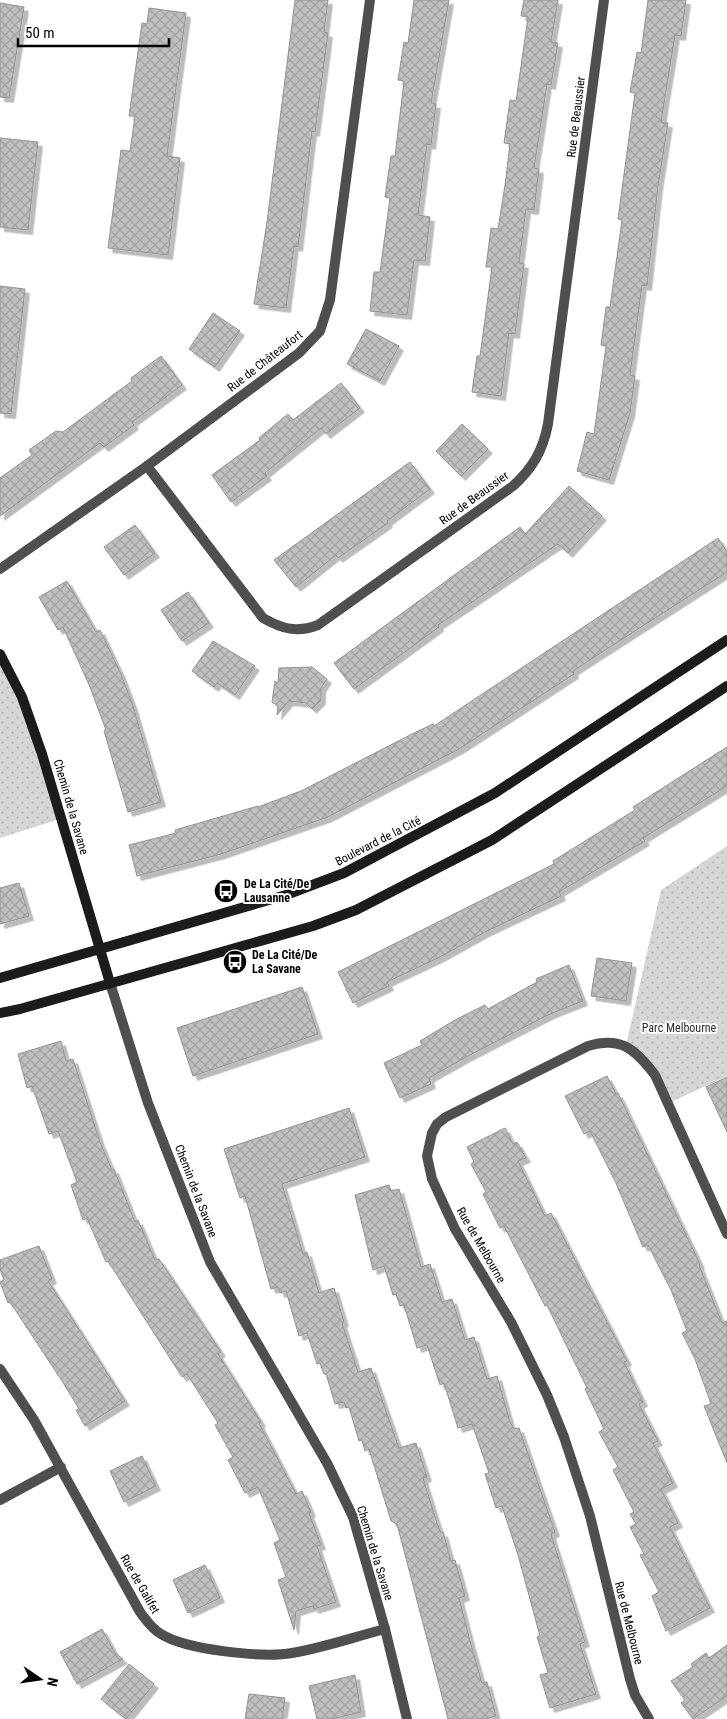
<svg xmlns="http://www.w3.org/2000/svg" width="727" height="1719" font-family="'Roboto Condensed',sans-serif">
<style>
.park{fill:url(#park-dots)}
.building{fill:url(#building-cross-hatch);stroke:#939393;filter:url(#shadow)}
.lines{fill:none;stroke-linecap:round;stroke-linejoin:round}
.street{stroke:#4f4f4f;stroke-width:10}
.secondary{stroke:#1c1c1c;stroke-width:10}
.labels{text-anchor:middle;dominant-baseline:central;stroke-width:4;stroke-linejoin:round;paint-order:stroke}
.street-label{font-size:12px;fill:#000;stroke:#fff}
.poi-label{font-size:12px;font-weight:bold;fill:#000;stroke:#fff;text-anchor:start}
.park-label{font-size:12px;fill:#2d2d2d;stroke:#fff}
</style>
<defs>
<pattern id="park-dots" width="8" height="8" patternUnits="userSpaceOnUse" patternTransform="scale(1.25)"><rect width="8" height="8" fill="#d6d6d6"/><path d="M2 2h.1M6 6h.1" fill="none" stroke="#b6b6b6" stroke-width="1.8" stroke-linecap="round"/></pattern>
<pattern id="building-cross-hatch" width="8" height="8" patternUnits="userSpaceOnUse" patternTransform="scale(1.25)"><rect width="8" height="8" fill="#bfbfbf"/><path d="M0 0l8 8M0 8l8-8" fill="none" stroke="#a2a2a2"/></pattern>
<filter id="shadow"><feDropShadow dx="4.5" dy="4.5" stdDeviation="0" flood-color="#0004"/></filter>
</defs>
<rect width="100%" height="100%" fill="#fff"/>
<g class="park">
<path d="M 0,654 L 9,671 L 60,819 L 0,838 Z"/>
<path d="M 727,846 L 727,1076 L 669,1103 L 647,1065 L 626,1046 L 661,890 Z"/>
</g>
<g class="building">
<path d="M 295,0 L 328,0 L 324,32 L 328,33 L 315,132 L 312,131 L 298,247 L 294,246 L 286,308 L 254,304 L 267,222 Z"/>
<path d="M 414,0 L 449,0 L 431,103 L 436,104 L 431,145 L 427,144 L 418,215 L 430,217 L 425,261 L 414,260 L 407,315 L 370,311 L 374,272 L 380,272 L 390,198 L 385,197 L 391,156 L 395,156 L 404,81 L 398,80 L 404,42 L 408,43 Z"/>
<path d="M 524,0 L 558,0 L 551,42 L 558,43 L 551,85 L 547,84 L 534,168 L 539,169 L 534,210 L 526,209 L 519,263 L 524,264 L 515,334 L 509,333 L 501,396 L 472,392 L 477,356 L 480,356 L 492,267 L 486,267 L 491,228 L 498,229 L 505,185 L 510,144 L 504,143 L 510,100 L 516,101 L 528,17 L 521,16 Z"/>
<path d="M 648,0 L 686,0 L 681,36 L 675,35 L 661,122 L 668,123 L 658,186 L 647,286 L 642,285 L 630,375 L 635,376 L 630,413 L 609,480 L 577,471 L 587,432 L 594,434 L 606,346 L 601,345 L 606,307 L 610,307 L 622,220 L 618,219 L 635,93 L 630,92 L 637,52 L 641,53 Z"/>
<path d="M 0,3 L 24,7 L 9,98 L 0,97 Z"/>
<path d="M 149,8 L 186,13 L 167,156 L 180,158 L 168,255 L 108,248 L 121,150 L 130,151 L 135,116 L 129,116 L 142,23 L 147,24 Z"/>
<path d="M 0,138 L 38,142 L 28,230 L 0,227 Z"/>
<path d="M 0,286 L 25,289 L 11,414 L 0,413 Z"/>
<path d="M 213,313 L 240,331 L 215,367 L 189,349 Z"/>
<path d="M 366,329 L 399,346 L 380,381 L 347,364 Z"/>
<path d="M 161,356 L 182,385 L 132,422 L 134,425 L 104,447 L 100,443 L 0,516 L 0,478 L 32,455 L 29,450 L 56,431 L 63,432 L 132,381 L 131,378 Z"/>
<path d="M 341,383 L 360,408 L 326,434 L 321,428 L 265,473 L 267,476 L 231,502 L 212,475 L 260,440 L 259,438 L 288,414 L 293,420 Z"/>
<path d="M 462,424 L 488,449 L 461,476 L 436,451 Z"/>
<path d="M 410,462 L 430,489 L 387,521 L 388,523 L 338,558 L 336,555 L 296,587 L 274,560 Z"/>
<path d="M 569,486 L 602,516 L 568,553 L 558,544 L 438,625 L 439,627 L 354,689 L 334,663 L 520,527 L 525,534 Z"/>
<path d="M 135,525 L 155,553 L 124,575 L 104,547 Z"/>
<path d="M 718,538 L 727,552 L 727,572 L 596,656 L 573,671 L 574,674 L 459,749 L 328,817 L 221,854 L 137,876 L 129,845 L 176,833 L 175,830 L 258,806 L 258,807 L 301,791 L 414,733 L 433,724 L 434,726 Z"/>
<path d="M 67,581 L 96,632 L 100,630 L 121,674 L 133,706 L 161,802 L 128,812 L 104,731 L 106,730 L 90,687 L 63,627 L 58,630 L 39,597 Z"/>
<path d="M 188,592 L 209,623 L 182,641 L 161,610 Z"/>
<path d="M 213,641 L 255,666 L 235,695 L 217,683 L 214,687 L 192,671 Z"/>
<path d="M 312,667 L 327,679 L 321,688 L 321,700 L 312,709 L 306,703 L 289,701 L 277,715 L 278,706 L 272,702 L 275,681 L 278,683 L 279,668 Z"/>
<path d="M 727,747 L 727,786 L 643,838 L 645,841 L 559,892 L 561,896 L 485,932 L 440,957 L 387,982 L 389,986 L 353,1003 L 338,972 L 554,864 L 553,861 L 635,810 L 633,807 Z"/>
<path d="M 19,883 L 29,916 L 0,924 L 0,888 Z"/>
<path d="M 597,958 L 632,963 L 626,1001 L 591,996 Z"/>
<path d="M 569,965 L 583,1001 L 550,1014 L 466,1057 L 429,1078 L 431,1084 L 400,1098 L 384,1063 L 422,1045 L 420,1041 L 455,1020 L 485,1005 L 488,1009 L 537,982 L 536,979 Z"/>
<path d="M 302,987 L 318,1034 L 193,1076 L 177,1028 Z"/>
<path d="M 61,1041 L 66,1061 L 73,1059 L 100,1142 L 112,1170 L 114,1169 L 135,1222 L 138,1220 L 155,1260 L 159,1259 L 221,1352 L 218,1354 L 261,1422 L 259,1423 L 296,1494 L 302,1491 L 311,1512 L 309,1513 L 321,1545 L 317,1546 L 336,1602 L 314,1609 L 313,1606 L 296,1611 L 294,1630 L 278,1580 L 286,1577 L 274,1543 L 280,1540 L 258,1487 L 245,1493 L 228,1460 L 233,1457 L 215,1425 L 218,1423 L 187,1374 L 182,1377 L 108,1261 L 106,1262 L 87,1218 L 83,1220 L 71,1185 L 77,1182 L 58,1131 L 49,1134 L 32,1086 L 27,1088 L 18,1054 Z"/>
<path d="M 607,1076 L 616,1094 L 618,1093 L 700,1264 L 699,1265 L 722,1323 L 727,1321 L 727,1463 L 704,1406 L 711,1404 L 695,1359 L 682,1333 L 687,1331 L 671,1290 L 648,1245 L 643,1247 L 615,1181 L 590,1131 L 584,1134 L 565,1096 Z"/>
<path d="M 727,1077 L 727,1132 L 706,1087 Z"/>
<path d="M 349,1108 L 365,1157 L 282,1184 L 303,1254 L 307,1252 L 319,1293 L 334,1288 L 344,1322 L 342,1323 L 358,1372 L 371,1368 L 399,1448 L 416,1443 L 427,1477 L 423,1478 L 437,1523 L 441,1533 L 443,1532 L 451,1561 L 455,1560 L 465,1596 L 459,1598 L 470,1641 L 482,1683 L 487,1682 L 496,1716 L 485,1719 L 448,1719 L 397,1524 L 391,1521 L 369,1449 L 365,1451 L 362,1440 L 359,1441 L 349,1407 L 346,1408 L 344,1402 L 335,1404 L 326,1374 L 324,1374 L 320,1363 L 317,1364 L 307,1333 L 299,1336 L 286,1291 L 280,1293 L 278,1287 L 271,1289 L 245,1196 L 240,1198 L 224,1149 Z"/>
<path d="M 505,1128 L 513,1144 L 517,1142 L 526,1158 L 518,1161 L 545,1216 L 551,1213 L 627,1361 L 624,1362 L 643,1402 L 639,1404 L 658,1441 L 653,1443 L 673,1483 L 661,1489 L 678,1523 L 670,1527 L 710,1608 L 666,1631 L 652,1596 L 659,1592 L 640,1555 L 644,1554 L 630,1527 L 636,1524 L 630,1514 L 634,1512 L 613,1470 L 618,1467 L 599,1432 L 604,1429 L 585,1389 L 587,1388 L 547,1305 L 545,1306 L 504,1226 L 500,1228 L 483,1194 L 486,1192 L 471,1164 L 474,1162 L 467,1147 Z"/>
<path d="M 389,1185 L 391,1191 L 399,1189 L 421,1267 L 430,1264 L 442,1302 L 452,1299 L 465,1340 L 474,1337 L 487,1379 L 497,1376 L 510,1422 L 514,1429 L 519,1428 L 555,1532 L 551,1534 L 585,1642 L 580,1644 L 596,1694 L 550,1708 L 540,1675 L 548,1673 L 537,1637 L 540,1636 L 518,1555 L 502,1506 L 496,1508 L 485,1474 L 489,1473 L 472,1424 L 458,1428 L 444,1383 L 440,1385 L 427,1345 L 417,1348 L 404,1305 L 400,1306 L 396,1294 L 393,1295 L 384,1266 L 373,1270 L 355,1195 Z"/>
<path d="M 39,1246 L 52,1279 L 48,1281 L 125,1401 L 85,1426 L 76,1410 L 79,1409 L 62,1381 L 10,1302 L 8,1303 L 0,1282 L 4,1280 L 0,1269 L 0,1260 Z"/>
<path d="M 142,1456 L 156,1486 L 124,1502 L 110,1471 Z"/>
<path d="M 205,1565 L 220,1598 L 188,1613 L 173,1580 Z"/>
<path d="M 102,1629 L 115,1653 L 123,1659 L 77,1684 L 60,1652 Z"/>
<path d="M 727,1645 L 727,1696 L 693,1719 L 681,1703 L 685,1700 L 671,1681 L 693,1667 L 691,1664 L 706,1653 L 709,1658 Z"/>
<path d="M 129,1664 L 154,1684 L 126,1719 L 101,1699 Z"/>
<path d="M 355,1675 L 361,1712 L 332,1719 L 317,1719 L 309,1686 Z"/>
<path d="M 249,1694 L 285,1698 L 282,1719 L 245,1719 Z"/>
</g>
<g class="lines">
<g class="street">
<path d="M 147,466 L 263,618 C 282,629 297,633 318,625 L 513,486 C 533,468 543,450 548,424 L 604,0"/>
<path d="M 0,569 L 147,466 L 299,353 L 320,331 L 330,300 L 370,0"/>
<path d="M 110,983 L 148,1103 L 210,1262 L 327,1463 L 353,1517 L 385,1629 L 407,1719"/>
<path d="M 0,1369 L 34,1420 L 140,1612 C 146,1620 152,1629 161,1634 C 186,1650 263,1658 292,1653 C 323,1648 354,1637 385,1629"/>
<path d="M 0,1500 L 61,1467"/>
<path d="M 649,1719 L 635,1695 L 630,1679 L 590,1516 L 564,1437 L 547,1395 L 511,1322 L 455,1229 L 432,1179 L 427,1156 L 432,1133 L 437,1124 L 446,1117 L 588,1046 C 621,1036 635,1049 655,1075 L 727,1234"/>
</g>
<g class="secondary">
<path d="M 0,654 L 22,697 L 42,754 L 110,983"/>
<path d="M 0,978 L 286,895 L 344,873 L 495,793 L 727,640"/>
<path d="M 0,1013 L 20,1009 L 313,926 L 356,910 L 492,840 L 727,686"/>
</g>
</g>
<defs>
<g id="bus-disc" transform="scale(1.25)"><circle r="9.5" fill="#000" stroke="#fff"/><path d="M-5-6H5V4H4V6H2V4H-2V6H-4V4H-5ZM-3.5-4V0h7V-4ZM-3.5 1.2v1.5H-2V1.2ZM2 1.2v1.5H3.5V1.2Z" fill="#fff"/></g>
</defs>
<g fill-rule="evenodd">
<use href="#bus-disc" x="226" y="891"/>
<use href="#bus-disc" x="235" y="962"/>
</g>
<g class="labels">
<g class="street-label">
<text transform="translate(576 117) rotate(-83)">Rue de Beaussier</text>
<text transform="translate(265 361) rotate(-38)">Rue de Châteaufort</text>
<text transform="translate(474 498) rotate(-36)">Rue de Beaussier</text>
<text transform="translate(71 807) rotate(74)">Chemin de la Savane</text>
<text transform="translate(378 841) rotate(-27)">Boulevard de la Cité</text>
<text transform="translate(196 1191) rotate(69)">Chemin de la Savane</text>
<text transform="translate(481 1245) rotate(60)">Rue de Melbourne</text>
<text transform="translate(375 1553) rotate(73)">Chemin de la Savane</text>
<text transform="translate(140 1584) rotate(60)">Rue de Galifet</text>
<text transform="translate(629 1623) rotate(76)">Rue de Melbourne</text>
</g>
<g class="poi-label">
<text x="244" y="884">De La Cité/De<tspan x="244" dy="14">Lausanne</tspan></text>
<text x="252" y="955">De La Cité/De<tspan x="252" dy="14">La Savane</tspan></text>
</g>
<g class="park-label">
<text x="679" y="1028">Parc Melbourne</text>
</g>
</g>
<g transform="translate(40 1679) rotate(103)" stroke="#ffffff" stroke-width="4" paint-order="stroke">
<path d="M0-4L9 19L0 12L-9 19Z" fill="#000000"/>
<text y="-8" font-size="14" font-weight="bold" text-anchor="middle" fill="#000000">N</text>
</g>
<path d="M18 38v8h151v-8" fill="none" stroke="#000000" stroke-width="2.5"/>
<text x="25" y="38" font-size="15" fill="#000000" stroke="#ffffff" stroke-width="4" paint-order="stroke">50 m</text>
</svg>
